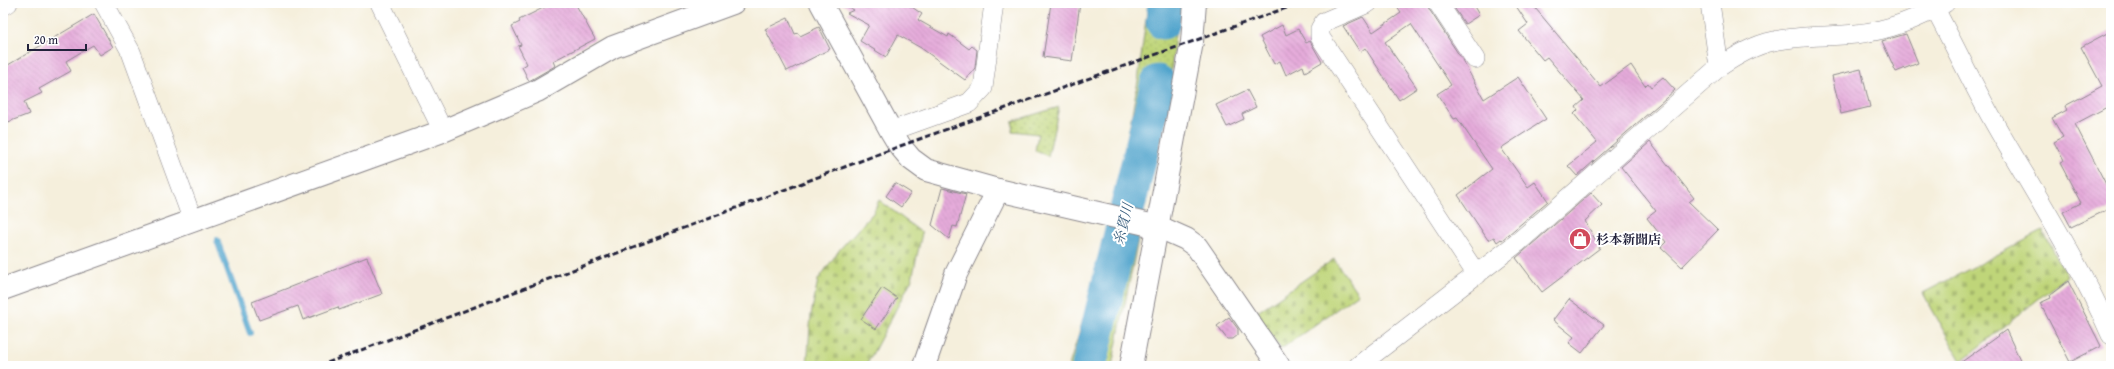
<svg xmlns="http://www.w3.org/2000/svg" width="2114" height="369" font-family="'Gentium Book Plus','Noto Serif JP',serif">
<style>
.grass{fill:url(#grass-dots);stroke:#707c5a}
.cemetery{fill:url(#cemetery-stones);stroke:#707c5a}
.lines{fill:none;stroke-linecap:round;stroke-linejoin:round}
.stream{stroke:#51a4cc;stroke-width:6}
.river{stroke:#51a4cc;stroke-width:35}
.building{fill:url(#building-back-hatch)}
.minor-casing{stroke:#8c888c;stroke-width:20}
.tertiary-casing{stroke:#8c888c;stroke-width:24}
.secondary-casing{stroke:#8c888c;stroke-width:24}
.minor{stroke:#fff;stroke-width:19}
.tertiary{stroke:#fff;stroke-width:22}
.secondary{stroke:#fff;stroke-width:22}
.rail{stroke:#22223b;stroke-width:3;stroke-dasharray:6 3;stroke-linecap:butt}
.labels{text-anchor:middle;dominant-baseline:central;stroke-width:4;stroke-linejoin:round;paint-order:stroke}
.poi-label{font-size:13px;font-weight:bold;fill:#22223b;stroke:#fff;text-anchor:start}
.water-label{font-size:14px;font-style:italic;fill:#375c7c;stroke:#fff}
</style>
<defs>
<pattern id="grass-dots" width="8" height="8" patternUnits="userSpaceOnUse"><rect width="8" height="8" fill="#bfd579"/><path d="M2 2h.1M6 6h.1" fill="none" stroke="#a4b76a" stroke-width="1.8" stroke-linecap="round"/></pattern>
<pattern id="cemetery-stones" width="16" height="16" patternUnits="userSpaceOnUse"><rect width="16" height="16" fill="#bfd579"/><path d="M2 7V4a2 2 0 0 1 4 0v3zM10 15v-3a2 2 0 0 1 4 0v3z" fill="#a4b76a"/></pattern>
<pattern id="building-back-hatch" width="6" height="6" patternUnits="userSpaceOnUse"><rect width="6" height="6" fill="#e5abda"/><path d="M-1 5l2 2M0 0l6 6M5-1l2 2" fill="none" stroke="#c493bc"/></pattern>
</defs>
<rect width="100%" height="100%" fill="#fff"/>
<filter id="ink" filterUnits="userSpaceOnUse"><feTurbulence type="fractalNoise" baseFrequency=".025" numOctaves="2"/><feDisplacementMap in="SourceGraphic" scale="8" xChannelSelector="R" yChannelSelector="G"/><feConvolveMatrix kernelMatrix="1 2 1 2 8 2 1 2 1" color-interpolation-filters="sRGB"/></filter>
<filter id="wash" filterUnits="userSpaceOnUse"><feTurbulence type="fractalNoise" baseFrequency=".012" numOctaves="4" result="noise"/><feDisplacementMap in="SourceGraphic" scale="16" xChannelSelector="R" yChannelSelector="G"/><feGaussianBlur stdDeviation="0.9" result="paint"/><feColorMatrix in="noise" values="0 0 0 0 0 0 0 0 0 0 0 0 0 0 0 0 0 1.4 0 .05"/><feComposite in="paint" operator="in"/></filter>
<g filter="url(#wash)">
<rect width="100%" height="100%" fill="#f5efdc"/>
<g class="grass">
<path d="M 1148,3 L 1178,3 L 1170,85 L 1112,366 L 1069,366 L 1111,227 L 1138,81 Z"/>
<path d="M 1059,107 L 1048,156 L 1035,151 L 1038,134 L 1012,131 L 1013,121 Z"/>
</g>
<g class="cemetery">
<path d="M 879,200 L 922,233 L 912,279 L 866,366 L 807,366 L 811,315 L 818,280 L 840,249 L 873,213 Z"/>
<path d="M 2043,231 L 2067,276 L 1961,361 L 1923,293 Z"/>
<path d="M 1334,259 L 1358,294 L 1281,349 L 1256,313 Z"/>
</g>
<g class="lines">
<path class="stream" d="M 217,240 L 250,333"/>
<g class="river">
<path d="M 1163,22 L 1165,3"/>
<path d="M 1089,366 L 1158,82"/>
</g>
</g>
<g id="blocks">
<g class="building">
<path d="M 553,3 L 575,3 L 595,39 L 553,61 L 555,66 L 529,81 L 522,67 L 527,64 L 518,46 L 521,45 L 512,26 L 520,22 L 519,20 Z"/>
<path d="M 840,3 L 906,3 L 922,14 L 918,20 L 948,37 L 949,34 L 969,49 L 972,46 L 977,50 L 975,68 L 965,80 L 921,48 L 898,35 L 886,57 L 860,41 L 869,25 L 847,13 L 854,10 Z"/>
<path d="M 1051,3 L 1080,3 L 1072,61 L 1043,57 Z"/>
<path d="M 1394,3 L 1427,3 L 1429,9 L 1461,58 L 1484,99 L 1518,77 L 1546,119 L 1501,148 L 1528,187 L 1535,182 L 1548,201 L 1502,240 L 1501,239 L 1497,242 L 1494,237 L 1488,240 L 1458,195 L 1492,169 L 1457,118 L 1454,119 L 1437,94 L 1451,85 L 1411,24 L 1385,42 L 1417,88 L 1399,100 L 1365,48 L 1360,52 L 1343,26 L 1363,17 L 1373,32 L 1401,13 Z"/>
<path d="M 1451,3 L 1472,3 L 1479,15 L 1465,24 Z"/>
<path d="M 1514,3 L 1531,3 L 1601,87 L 1631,65 L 1645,86 L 1648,83 L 1651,87 L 1663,77 L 1675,90 L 1577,176 L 1568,166 L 1597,142 L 1574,114 L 1578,110 L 1576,107 L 1584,100 L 1547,57 L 1543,60 L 1519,31 L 1528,24 Z"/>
<path d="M 94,14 L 113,47 L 100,55 L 93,45 L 66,61 L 71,71 L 39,89 L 42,93 L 24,102 L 29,114 L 3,124 L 3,68 Z"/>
<path d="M 788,18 L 795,34 L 798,33 L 800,36 L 819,27 L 830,49 L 787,71 L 765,29 Z"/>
<path d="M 1282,25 L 1286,35 L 1298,29 L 1306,43 L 1310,41 L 1322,62 L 1305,72 L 1303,66 L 1286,75 L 1280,61 L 1274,64 L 1260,37 Z"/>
<path d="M 2111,31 L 2111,105 L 2075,124 L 2111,194 L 2111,208 L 2071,227 L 2063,212 L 2081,203 L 2060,163 L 2064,161 L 2054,142 L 2063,137 L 2052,118 L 2067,110 L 2065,106 L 2102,86 L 2081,47 Z"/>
<path d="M 1906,34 L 1918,63 L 1896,72 L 1882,41 Z"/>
<path d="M 1861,69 L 1870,107 L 1841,114 L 1832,76 Z"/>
<path d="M 1247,90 L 1256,107 L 1242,114 L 1244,119 L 1227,127 L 1216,105 Z"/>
<path d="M 1650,142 L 1694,198 L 1689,202 L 1718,230 L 1682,267 L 1661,247 L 1666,242 L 1647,218 L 1656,211 L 1621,167 Z"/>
<path d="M 895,183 L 911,193 L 901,207 L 886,196 Z"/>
<path d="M 942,188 L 966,194 L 957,227 L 953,226 L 949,239 L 932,225 Z"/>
<path d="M 1591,193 L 1602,205 L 1585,221 L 1600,248 L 1542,292 L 1516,258 Z"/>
<path d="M 367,257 L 382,294 L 339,310 L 338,307 L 303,320 L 298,306 L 259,320 L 252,302 Z"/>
<path d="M 2068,281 L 2101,346 L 2070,362 L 2040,303 L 2051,298 L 2050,295 Z"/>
<path d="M 882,288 L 897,298 L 876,329 L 861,319 Z"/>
<path d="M 1569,299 L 1604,325 L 1582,353 L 1569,343 L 1574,337 L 1553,320 Z"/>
<path d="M 1229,317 L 1238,329 L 1238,335 L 1233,339 L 1227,339 L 1217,326 Z"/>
<path d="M 2006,330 L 2023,366 L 1956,366 Z"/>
</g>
</g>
</g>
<g filter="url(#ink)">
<use href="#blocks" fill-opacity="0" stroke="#8c888c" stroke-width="1"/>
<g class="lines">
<g class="minor-casing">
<g id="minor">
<path d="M 104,3 L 131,52 L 193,221"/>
<path d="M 380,3 L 443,131"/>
<path d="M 1368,3 L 1324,22 L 1320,29 L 1320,37 L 1477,275"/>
<path d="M 1438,3 L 1475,59"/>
<path d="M 1710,3 L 1719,67"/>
<path d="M 3,6 L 8,3"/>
<path d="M 1935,9 C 1958,52 1978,96 2003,138 C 2041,203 2081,266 2111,335"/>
<path d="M 891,131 L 969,103 L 983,88 L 994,3"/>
<path d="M 1358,366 L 1517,243 L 1719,67 C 1736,56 1754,45 1774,41 C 1801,35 1829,37 1856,34 C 1886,31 1919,19 1945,3"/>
</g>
</g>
<g class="tertiary-casing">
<g id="tertiary">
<path d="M 3,289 L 443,131 L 537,91 L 613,47 L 733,3"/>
<path d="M 924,366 L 956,274 L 998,190"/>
<path d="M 1131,366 L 1192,42 L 1195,3"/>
</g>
</g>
<g class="secondary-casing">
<path id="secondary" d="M 821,3 L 891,131 L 900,146 L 911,159 L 926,170 L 998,190 L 1159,227 L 1186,239 L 1197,247 L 1279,366"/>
</g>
<use href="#minor" class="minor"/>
<use href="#tertiary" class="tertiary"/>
<use href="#secondary" class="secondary"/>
<path class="rail" d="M 319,366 L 900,146 L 1300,3"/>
</g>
</g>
<defs>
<g id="shop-disc" transform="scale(1.15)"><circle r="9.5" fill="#d1495b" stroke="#fff"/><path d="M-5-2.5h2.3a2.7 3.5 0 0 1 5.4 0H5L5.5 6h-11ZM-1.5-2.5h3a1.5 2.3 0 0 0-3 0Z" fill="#fff"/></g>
</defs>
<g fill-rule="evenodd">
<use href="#shop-disc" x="1580" y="239"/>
</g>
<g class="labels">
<g class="poi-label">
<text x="1596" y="239">杉本新聞店</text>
</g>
<g class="water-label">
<text transform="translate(1123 224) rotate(-76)">糸貫川</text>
</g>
</g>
<rect width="2114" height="369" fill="none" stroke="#fff" stroke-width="16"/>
<path d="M28 44v6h58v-6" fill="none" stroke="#22223b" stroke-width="2"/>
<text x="34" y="44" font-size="12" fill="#22223b" stroke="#ffffff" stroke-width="3" paint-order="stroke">20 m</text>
</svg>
